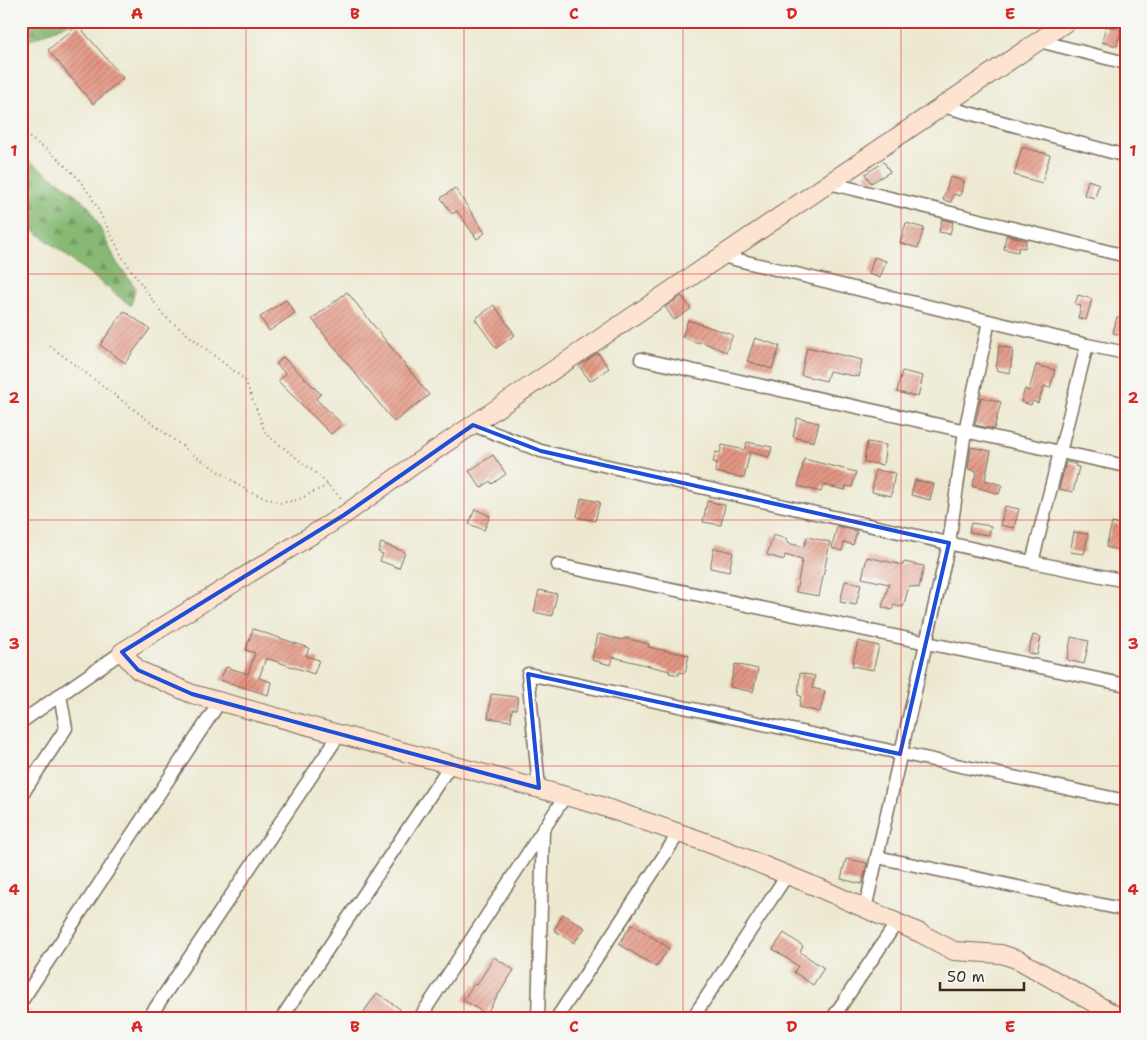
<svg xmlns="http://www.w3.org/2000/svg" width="1147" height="1040" font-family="'Shantell Sans',sans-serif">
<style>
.forest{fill:url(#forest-firs);stroke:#617249}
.building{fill:url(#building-hatch)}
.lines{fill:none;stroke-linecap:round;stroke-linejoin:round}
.street-casing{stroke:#796d5d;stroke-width:15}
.secondary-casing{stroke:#796d5d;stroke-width:20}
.path{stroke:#796d5d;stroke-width:2;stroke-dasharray:1 4;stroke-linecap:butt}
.street{stroke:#fff;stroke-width:12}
.secondary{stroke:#fde4d1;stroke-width:18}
.marked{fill:none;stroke:#1d4ed8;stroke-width:4;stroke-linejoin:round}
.grid{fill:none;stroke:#d62828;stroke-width:1;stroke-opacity:0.55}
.neatline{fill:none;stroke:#d62828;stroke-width:2}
.grid-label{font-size:16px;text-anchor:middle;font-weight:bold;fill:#d62828}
</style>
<defs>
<pattern id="forest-firs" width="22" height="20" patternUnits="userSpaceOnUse" patternTransform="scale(1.25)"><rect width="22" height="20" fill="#87b974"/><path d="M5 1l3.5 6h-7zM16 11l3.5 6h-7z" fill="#70975f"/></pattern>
<pattern id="building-hatch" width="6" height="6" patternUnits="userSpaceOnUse" patternTransform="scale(1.25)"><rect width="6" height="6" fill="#e49784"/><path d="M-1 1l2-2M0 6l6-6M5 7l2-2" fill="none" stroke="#ba7b6b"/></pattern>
</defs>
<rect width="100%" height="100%" fill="#f6f6f2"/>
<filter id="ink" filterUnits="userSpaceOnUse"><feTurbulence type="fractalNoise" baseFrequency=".02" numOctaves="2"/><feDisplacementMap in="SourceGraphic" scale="10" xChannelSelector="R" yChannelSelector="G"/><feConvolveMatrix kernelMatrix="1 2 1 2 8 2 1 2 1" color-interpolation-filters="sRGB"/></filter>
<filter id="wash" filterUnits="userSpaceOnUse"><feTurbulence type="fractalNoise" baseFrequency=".0096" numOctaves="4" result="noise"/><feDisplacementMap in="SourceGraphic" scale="20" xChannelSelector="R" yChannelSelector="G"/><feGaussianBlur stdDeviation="1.12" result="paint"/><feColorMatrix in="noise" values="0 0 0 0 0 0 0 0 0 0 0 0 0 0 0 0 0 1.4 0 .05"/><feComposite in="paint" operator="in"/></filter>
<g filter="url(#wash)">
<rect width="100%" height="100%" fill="#ede9d1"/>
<g class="forest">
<path d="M 29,21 L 74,21 L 32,39 L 21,48 L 21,26 Z"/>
<path d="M 21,156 L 67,187 L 90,208 L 117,263 L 135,287 L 131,306 L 21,220 Z"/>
</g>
<g id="blocks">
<g class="building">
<path d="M 78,25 L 123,78 L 93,104 L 48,50 Z"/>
<path d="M 1106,26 L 1121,30 L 1117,46 L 1102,42 Z"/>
<path d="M 1022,147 L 1050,155 L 1042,183 L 1014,175 Z"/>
<path d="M 884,162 L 890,172 L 871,183 L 865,174 Z"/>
<path d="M 950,177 L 964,181 L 960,196 L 954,194 L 951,202 L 943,200 Z"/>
<path d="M 1088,180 L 1099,184 L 1095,198 L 1084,195 Z"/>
<path d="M 455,188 L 485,233 L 477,239 L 457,211 L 452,214 L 441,198 Z"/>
<path d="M 942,219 L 953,222 L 950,234 L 939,232 Z"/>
<path d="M 906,223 L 924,228 L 918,248 L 900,243 Z"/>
<path d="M 1006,235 L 1026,240 L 1025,248 L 1019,247 L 1018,252 L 1004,249 Z"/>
<path d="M 874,257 L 886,261 L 880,278 L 869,274 Z"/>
<path d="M 347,292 L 429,395 L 394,422 L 312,319 Z"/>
<path d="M 1078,295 L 1092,299 L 1086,320 L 1078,318 L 1081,306 L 1075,304 Z"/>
<path d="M 682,296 L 691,309 L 674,320 L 665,307 Z"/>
<path d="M 286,300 L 295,313 L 269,331 L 260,317 Z"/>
<path d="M 494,305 L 515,335 L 496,348 L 475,319 Z"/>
<path d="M 124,311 L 150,329 L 125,363 L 100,345 Z"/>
<path d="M 1117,317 L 1126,319 L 1126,336 L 1113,333 Z"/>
<path d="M 688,320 L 733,335 L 726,352 L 700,341 L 699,343 L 682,337 Z"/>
<path d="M 755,338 L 780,346 L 772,369 L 747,361 Z"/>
<path d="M 999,346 L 1013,349 L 1010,373 L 996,370 Z"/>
<path d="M 807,347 L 862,360 L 859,377 L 829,371 L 826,381 L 801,375 Z"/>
<path d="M 598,353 L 609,368 L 590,381 L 579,366 Z"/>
<path d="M 283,357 L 321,394 L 316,399 L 342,424 L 331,434 L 278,381 L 286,374 L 276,364 Z"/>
<path d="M 1036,365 L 1055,370 L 1050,388 L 1044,386 L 1038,403 L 1033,401 L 1031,405 L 1021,402 L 1025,389 L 1029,391 Z"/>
<path d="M 902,371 L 923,376 L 918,397 L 897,392 Z"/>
<path d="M 981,397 L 1001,402 L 994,429 L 975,425 Z"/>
<path d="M 797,418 L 819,423 L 814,442 L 793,437 Z"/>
<path d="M 747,442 L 772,447 L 769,457 L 750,452 L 744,478 L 715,472 L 717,463 L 713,462 L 716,452 L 720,453 L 722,445 L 745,450 Z"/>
<path d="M 867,442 L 886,445 L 883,465 L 864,462 Z"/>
<path d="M 971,447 L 991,451 L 985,480 L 1002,485 L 999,494 L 972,486 L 977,471 L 968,469 Z"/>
<path d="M 493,455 L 506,474 L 492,484 L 490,481 L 481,488 L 469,471 Z"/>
<path d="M 804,459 L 856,472 L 852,487 L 846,486 L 845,490 L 823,485 L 821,492 L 798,486 Z"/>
<path d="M 1066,462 L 1076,464 L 1075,466 L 1079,467 L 1073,492 L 1059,489 Z"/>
<path d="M 875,470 L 895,473 L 891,496 L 872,492 Z"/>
<path d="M 915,480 L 934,484 L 930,500 L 911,495 Z"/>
<path d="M 581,498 L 600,502 L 595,521 L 577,517 Z"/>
<path d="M 707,501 L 725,505 L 721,525 L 703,522 Z"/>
<path d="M 1005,506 L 1019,509 L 1014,528 L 1000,525 Z"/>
<path d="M 475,509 L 490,516 L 484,530 L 469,524 Z"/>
<path d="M 971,523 L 991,526 L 989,535 L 969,532 Z"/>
<path d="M 1112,523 L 1126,526 L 1126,552 L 1106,547 Z"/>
<path d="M 837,526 L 857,531 L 853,545 L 844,542 L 842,551 L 832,548 Z"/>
<path d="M 1074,532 L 1088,534 L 1084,554 L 1070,552 Z"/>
<path d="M 773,535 L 787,539 L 787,543 L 804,547 L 807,537 L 830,542 L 819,596 L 796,592 L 802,560 L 785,555 L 784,560 L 767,555 Z"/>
<path d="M 381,543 L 405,552 L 399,568 L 380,561 L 383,554 L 378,552 Z"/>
<path d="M 714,548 L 733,552 L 729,572 L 710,568 Z"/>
<path d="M 867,557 L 903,565 L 904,562 L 924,566 L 919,588 L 909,586 L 903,607 L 894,605 L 892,610 L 882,607 L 889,584 L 862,578 Z"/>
<path d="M 845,581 L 861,584 L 856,605 L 840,602 Z"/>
<path d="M 539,590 L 557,594 L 552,616 L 534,612 Z"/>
<path d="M 253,629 L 309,648 L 306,656 L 319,660 L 314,674 L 266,658 L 259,678 L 271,682 L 268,695 L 220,680 L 226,667 L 248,674 L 255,653 L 246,650 Z"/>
<path d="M 598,634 L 623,640 L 624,638 L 649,644 L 648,647 L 689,655 L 685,673 L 679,672 L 679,675 L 669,673 L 670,671 L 613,657 L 611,665 L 592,660 Z"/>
<path d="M 1033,635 L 1041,637 L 1037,655 L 1028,653 Z"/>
<path d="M 1071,637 L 1089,641 L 1084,664 L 1067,660 Z"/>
<path d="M 858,641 L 879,646 L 873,670 L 852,666 Z"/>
<path d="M 735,664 L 758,669 L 753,692 L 730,687 Z"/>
<path d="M 800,673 L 815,676 L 812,688 L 825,691 L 820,712 L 799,707 L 801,696 L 798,695 Z"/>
<path d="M 491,694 L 518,697 L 516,709 L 512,709 L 511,721 L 488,718 Z"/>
<path d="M 846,859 L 867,863 L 862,884 L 841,879 Z"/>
<path d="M 563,914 L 585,928 L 574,943 L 554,930 Z"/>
<path d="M 632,924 L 669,948 L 656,967 L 619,944 Z"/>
<path d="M 784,933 L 803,946 L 800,952 L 824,968 L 813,985 L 794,972 L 798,966 L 773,949 Z"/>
<path d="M 494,957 L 514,970 L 486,1014 L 463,1000 L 474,984 L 477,985 Z"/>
<path d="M 377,993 L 400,1009 L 393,1019 L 371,1019 L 363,1013 Z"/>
</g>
</g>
</g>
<g filter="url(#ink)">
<use href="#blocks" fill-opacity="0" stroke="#796d5d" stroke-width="1"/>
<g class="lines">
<g class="street-casing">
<g id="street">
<path d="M 1039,41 L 1126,63"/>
<path d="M 943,106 L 1126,156"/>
<path d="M 829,183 L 1126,256"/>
<path d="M 722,256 L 1087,345"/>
<path d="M 1126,353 L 1087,345 L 1060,452 L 1126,466"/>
<path d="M 641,359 L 1060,452 L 1032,562"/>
<path d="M 473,425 L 541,451 L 1032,562 L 1126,581"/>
<path d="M 558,565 L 1126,685"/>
<path d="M 21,722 L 122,652"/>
<path d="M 539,788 L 528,674 L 1126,801"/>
<path d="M 21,796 L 66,728 L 60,695"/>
<path d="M 877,857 L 1126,910"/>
<path d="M 865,909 L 949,543 L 965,431 L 989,321"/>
<path d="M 21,1002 L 219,703"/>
<path d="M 148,1019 L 339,735"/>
<path d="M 281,1019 L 451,764"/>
<path d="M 419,1019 L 543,830"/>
<path d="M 538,1019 L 543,830 L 566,795"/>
<path d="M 556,1019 L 679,833"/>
<path d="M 692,1019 L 787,875"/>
<path d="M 832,1019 L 897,922"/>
</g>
</g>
<g class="secondary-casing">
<path id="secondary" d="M 1068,21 L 415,464 L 344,515 L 122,652 L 138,670 L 192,694 L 595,804 L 708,843 L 817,887 L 920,933 L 954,951 L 1001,954 L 1019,960 L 1122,1019"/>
</g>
<g class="path">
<path d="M 21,132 L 52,153 L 77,177 L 91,196 L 123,258 L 163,315 L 245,380 L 266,434 L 318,475 L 342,499"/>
<path d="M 50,346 L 194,455 L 249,492 L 280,503 L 297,500 L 328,485"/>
</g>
<use href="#street" class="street"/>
<use href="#secondary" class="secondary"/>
</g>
</g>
<path class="marked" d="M 473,425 L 541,451 L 949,543 L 900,754 L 528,674 L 539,788 L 192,694 L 138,670 L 122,652 L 344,515 Z"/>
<path class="grid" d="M 246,21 L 246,1019M 464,21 L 464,1019M 683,21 L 683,1019M 901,21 L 901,1019M 21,274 L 1126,274M 21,520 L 1126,520M 21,766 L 1126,766"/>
<rect width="1147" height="1040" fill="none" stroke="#f6f6f2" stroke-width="55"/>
<path d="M940 982v8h84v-8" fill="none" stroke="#3b2a1e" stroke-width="2.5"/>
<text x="947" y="982" font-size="15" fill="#3b2a1e" stroke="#f6f6f2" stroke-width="4" paint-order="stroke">50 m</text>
<rect x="28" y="28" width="1092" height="984" class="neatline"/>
<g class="grid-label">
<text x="137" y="19">A</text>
<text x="355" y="19">B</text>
<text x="574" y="19">C</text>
<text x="792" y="19">D</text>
<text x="1010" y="19">E</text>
<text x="14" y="156">1</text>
<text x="1133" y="156">1</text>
<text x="14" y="403">2</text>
<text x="1133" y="403">2</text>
<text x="14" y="649">3</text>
<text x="1133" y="649">3</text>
<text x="14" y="895">4</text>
<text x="1133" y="895">4</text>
<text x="137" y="1032">A</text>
<text x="355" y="1032">B</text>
<text x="574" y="1032">C</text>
<text x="792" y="1032">D</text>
<text x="1010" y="1032">E</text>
</g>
</svg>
